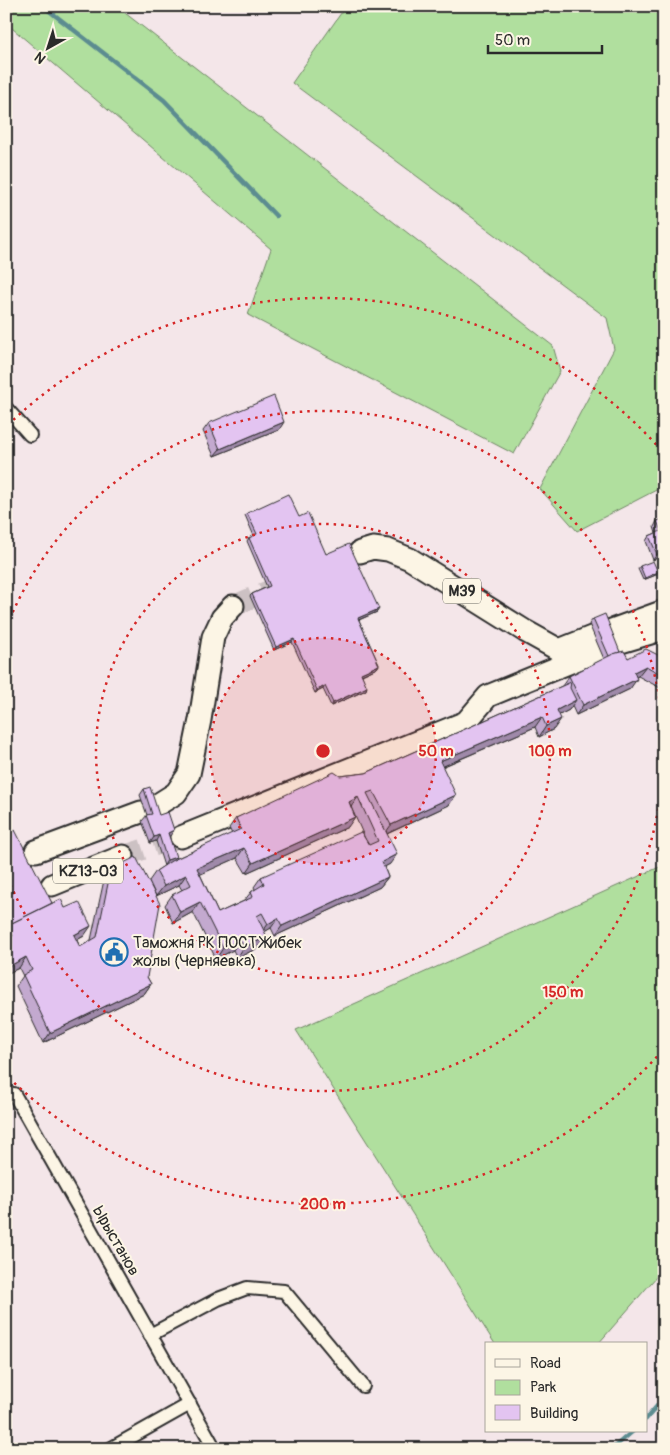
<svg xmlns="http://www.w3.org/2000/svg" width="670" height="1455" font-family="Pangolin,sans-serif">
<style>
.green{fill:#b0df9e;stroke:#6e8564}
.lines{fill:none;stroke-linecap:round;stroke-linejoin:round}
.stream{stroke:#5b8c90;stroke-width:4.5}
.trunk-tunnel{stroke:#ccc1c3;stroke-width:21;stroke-dasharray:21 11;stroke-linecap:butt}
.minor-casing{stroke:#2b2b2b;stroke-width:16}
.trunk-casing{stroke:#2b2b2b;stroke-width:25}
.minor{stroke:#fcf5e5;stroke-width:12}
.trunk{stroke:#fcf5e5;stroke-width:21}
.wall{fill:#c3a9cf;stroke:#2b2b2b;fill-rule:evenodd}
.shaded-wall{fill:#9f89a9;stroke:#2b2b2b}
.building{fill:#e3c4f1;stroke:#2b2b2b;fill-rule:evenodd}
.ring{fill:none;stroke:#d62828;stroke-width:2.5;stroke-dasharray:2.5 5}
.labels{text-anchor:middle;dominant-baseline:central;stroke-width:4;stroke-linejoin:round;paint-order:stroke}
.shield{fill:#fcf5e5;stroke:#6a6863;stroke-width:1}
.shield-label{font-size:15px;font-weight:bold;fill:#2b2b2b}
.poi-label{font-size:16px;fill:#2b2b2b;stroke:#fcf5e5;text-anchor:start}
.street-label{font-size:16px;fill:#2b2b2b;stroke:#fcf5e5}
.centre{fill:#d62828;stroke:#fcf5e5;stroke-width:2.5}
.ring-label{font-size:15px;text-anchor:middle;font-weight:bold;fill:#d62828;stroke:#fcf5e5;stroke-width:4;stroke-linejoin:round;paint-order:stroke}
</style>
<rect width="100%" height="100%" fill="#f4e6e9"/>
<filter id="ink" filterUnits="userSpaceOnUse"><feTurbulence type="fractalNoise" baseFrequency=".02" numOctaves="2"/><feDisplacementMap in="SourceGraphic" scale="10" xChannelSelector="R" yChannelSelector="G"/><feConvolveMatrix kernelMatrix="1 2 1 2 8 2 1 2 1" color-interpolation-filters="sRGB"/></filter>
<g filter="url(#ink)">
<g class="green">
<path d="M 6,6 L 116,6 L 553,346 L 560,371 L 514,454 L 248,315 L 271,249 L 6,23 Z"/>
<path d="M 346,6 L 664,6 L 664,367 L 660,371 L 664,378 L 664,486 L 577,531 L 540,489 L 614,349 L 607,318 L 292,83 Z"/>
<path d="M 664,865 L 664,1268 L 598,1344 L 495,1344 L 296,1030 Z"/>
</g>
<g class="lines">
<g class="stream">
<path d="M 43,6 L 164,100 L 276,216"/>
<path d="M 646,1419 L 664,1398"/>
<path d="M 612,1449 L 633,1431"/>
</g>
<g class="trunk-tunnel">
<path d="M 233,606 L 277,587"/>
<path d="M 123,856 L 181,837"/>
</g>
<g class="minor-casing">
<g id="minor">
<path d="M 6,408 L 30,435"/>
<path d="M 14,1094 L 215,1449"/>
<path d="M 150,1335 L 218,1299 L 247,1288 L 284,1291 L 363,1386"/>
<path d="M 110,1449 L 190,1404"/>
</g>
</g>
<g class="trunk-casing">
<g id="trunk">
<path d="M 360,552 L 373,548 L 388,550 L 410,559 L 525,631 L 559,650 L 594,636"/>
<path d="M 606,632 L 664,611"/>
<path d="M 611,645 L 664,629"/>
<path d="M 157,805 L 176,793 L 189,774 L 200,720 L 213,637 L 222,618 L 233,606"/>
<path d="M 181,837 L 466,722 L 488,696 L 600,650"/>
<path d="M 36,851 L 141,812"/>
<path d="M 52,885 L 123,856"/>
</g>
</g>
<use href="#minor" class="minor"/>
<use href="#trunk" class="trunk"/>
</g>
<g class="wall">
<path d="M 209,423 L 279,430 L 214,456 L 203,431 Z"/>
<path d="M 247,513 L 299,517 L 326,554 L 377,612 L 359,620 L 379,665 L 377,668 L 362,675 L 366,690 L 331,706 L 323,689 L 315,693 L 292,642 L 274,650 L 250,596 L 252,594 L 267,587 L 247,541 L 249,538 L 254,536 L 245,515 Z"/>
<path d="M 664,519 L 664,555 L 653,560 L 646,541 L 649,536 L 656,533 L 654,527 L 657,521 Z"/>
<path d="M 640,566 L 656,575 L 643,580 L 638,569 Z"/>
<path d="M 593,619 L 620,652 L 628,658 L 664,658 L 664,690 L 638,676 L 636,677 L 630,689 L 576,715 L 572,706 L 569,710 L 559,715 L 554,729 L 539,737 L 535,727 L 442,767 L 449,805 L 387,834 L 390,864 L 384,867 L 388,877 L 380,887 L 275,936 L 271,928 L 264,932 L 260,947 L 237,958 L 233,950 L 216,959 L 193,912 L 173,923 L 165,905 L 172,895 L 182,890 L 179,885 L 156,896 L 149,881 L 156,871 L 164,866 L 156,841 L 150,843 L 142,821 L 147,815 L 140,795 L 144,789 L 170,836 L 169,836 L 175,859 L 232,834 L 229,828 L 236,818 L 340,776 L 366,773 L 562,686 L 569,676 L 604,659 L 589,624 ZM 351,807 L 367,843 L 261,877 L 254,887 L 255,889 L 251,892 L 244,901 L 218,913 L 200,874 L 237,858 L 246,873 L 348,827 Z"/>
<path d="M 6,835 L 52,903 L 65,908 L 84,936 L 77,940 L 80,947 L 91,940 L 104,880 L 111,869 L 147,977 L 151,984 L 144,994 L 43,1043 L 16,986 L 23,976 L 19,968 L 6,974 Z"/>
</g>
<g class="shaded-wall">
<path d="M 284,422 L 279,430 L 214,456 L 220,449 Z"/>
<path d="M 664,552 L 664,555 L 653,560 L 657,554 Z"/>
<path d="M 658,572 L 656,575 L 643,580 L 645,578 Z"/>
<path d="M 379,609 L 377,612 L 356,621 L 358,618 Z"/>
<path d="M 294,639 L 292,642 L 274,650 L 276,647 Z"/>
<path d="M 379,665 L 377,668 L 359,676 L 361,673 Z"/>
<path d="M 646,666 L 638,676 L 627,682 L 634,672 Z"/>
<path d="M 637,679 L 630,689 L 576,715 L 583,705 Z"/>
<path d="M 325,686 L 323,689 L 315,693 L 317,690 Z"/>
<path d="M 367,687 L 366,690 L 331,706 L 333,703 Z"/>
<path d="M 576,700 L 569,710 L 550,720 L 557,710 Z"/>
<path d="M 542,717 L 535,727 L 432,771 L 440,761 Z"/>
<path d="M 561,719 L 554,729 L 539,737 L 546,726 Z"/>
<path d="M 456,795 L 449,805 L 384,835 L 391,825 Z"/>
<path d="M 358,797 L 351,807 L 349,802 Z"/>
<path d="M 355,817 L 348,827 L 246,873 L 253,863 Z"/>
<path d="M 174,830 L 170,836 L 164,838 L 168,833 Z"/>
<path d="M 159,835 L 156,841 L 150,843 L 154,837 Z"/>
<path d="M 244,848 L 237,858 L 190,879 L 197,868 Z"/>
<path d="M 397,854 L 390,864 L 375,872 L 382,862 Z"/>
<path d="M 176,857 L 173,863 L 164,866 L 167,860 Z"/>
<path d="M 186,875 L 179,885 L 156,896 L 164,886 Z"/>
<path d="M 388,877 L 380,887 L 275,936 L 282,926 Z"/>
<path d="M 200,902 L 193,912 L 173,923 L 180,912 Z"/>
<path d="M 278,918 L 271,928 L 261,934 L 268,924 Z"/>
<path d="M 91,926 L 84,936 L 67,945 L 74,935 Z"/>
<path d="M 267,937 L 260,947 L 237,958 L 244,947 Z"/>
<path d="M 240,940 L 233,950 L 216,959 L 223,948 Z"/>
<path d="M 26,957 L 19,968 L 6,974 L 6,969 L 8,967 Z"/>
<path d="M 151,984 L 144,994 L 43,1043 L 50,1033 Z"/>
</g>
<g class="building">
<path d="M 274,396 L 284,422 L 220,449 L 209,423 Z"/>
<path d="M 288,494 L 299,517 L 308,513 L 326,554 L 349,544 L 379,609 L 358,618 L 379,665 L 361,673 L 367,687 L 333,703 L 325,686 L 317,690 L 294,639 L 276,647 L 252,594 L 270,586 L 249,538 L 257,534 L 247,513 Z"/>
<path d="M 664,519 L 664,552 L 657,554 L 649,536 L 661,531 L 657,521 Z"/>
<path d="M 653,561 L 658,572 L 645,578 L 640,566 Z"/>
<path d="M 605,614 L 620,652 L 609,656 L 593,619 Z"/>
<path d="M 646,649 L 664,658 L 664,676 L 646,666 L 634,672 L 637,679 L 583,705 L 569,676 L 613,654 L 624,651 L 628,658 Z"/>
<path d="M 571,682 L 570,688 L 576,700 L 557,710 L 561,719 L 546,726 L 542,717 L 440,761 L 456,795 L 391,825 L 373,791 L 367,793 L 397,854 L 382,862 L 388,877 L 282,926 L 278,918 L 268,924 L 262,913 L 257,916 L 267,937 L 244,947 L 240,940 L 223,948 L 200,902 L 180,912 L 172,895 L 191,885 L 186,875 L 164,886 L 156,871 L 171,861 L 241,829 L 236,818 L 334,772 L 340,776 L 366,773 ZM 358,797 L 378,841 L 369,845 L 361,832 L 261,877 L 264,884 L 251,892 L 253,897 L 218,913 L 197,868 L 244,848 L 253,863 L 355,817 L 349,802 Z"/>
<path d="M 150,787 L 159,815 L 168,812 L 174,830 L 168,833 L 176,857 L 167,860 L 159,835 L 154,837 L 146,815 L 152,814 L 144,789 Z"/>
<path d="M 15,830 L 52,903 L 8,925 L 6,927 L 6,835 Z"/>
<path d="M 136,857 L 160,904 L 147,977 L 151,984 L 50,1033 L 23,975 L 32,970 L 26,957 L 8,967 L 6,964 L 6,939 L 13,936 L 8,925 L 61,899 L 65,908 L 79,902 L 91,926 L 74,935 L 80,947 L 97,937 L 111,869 Z"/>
</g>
</g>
<circle cx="323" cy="751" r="113" fill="#d62828" fill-opacity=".12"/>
<g class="ring">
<circle cx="323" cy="751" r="113"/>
<circle cx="323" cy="751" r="227"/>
<path d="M7 626A340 340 0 1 1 7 876"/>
<path d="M662 1051A453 453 0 0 1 8 1077M8 425A453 453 0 0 1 662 451"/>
</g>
<defs>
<g id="civic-ring" transform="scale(1.4375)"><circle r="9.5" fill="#fcf5e5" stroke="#1f6fb2" stroke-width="1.5"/><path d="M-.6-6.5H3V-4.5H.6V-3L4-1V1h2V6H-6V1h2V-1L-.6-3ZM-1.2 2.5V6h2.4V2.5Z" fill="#1f6fb2"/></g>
</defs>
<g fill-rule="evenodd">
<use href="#civic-ring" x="114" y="952"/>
</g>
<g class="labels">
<g class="shield">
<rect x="443" y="578.5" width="38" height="25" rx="4"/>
<rect x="53" y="858.5" width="70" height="25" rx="4"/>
</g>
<g class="shield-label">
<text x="462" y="591">M39</text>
<text x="88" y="871">KZ13-03</text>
</g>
<g class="poi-label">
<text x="133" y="943">Таможня РК ПОСТ Жибек<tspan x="133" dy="18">жолы (Черняевка)</tspan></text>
</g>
<g class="street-label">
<text transform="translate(116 1241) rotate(60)">Ырыстанов</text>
</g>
</g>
<circle cx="323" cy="751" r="8" class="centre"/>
<g class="ring-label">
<text x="436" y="756">50 m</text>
<text x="550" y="756">100 m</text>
<text x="563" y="997">150 m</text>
<text x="323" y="1209">200 m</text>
</g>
<rect width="670" height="1455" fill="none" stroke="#fcf5e5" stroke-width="25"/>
<rect x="12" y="12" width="645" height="1430" fill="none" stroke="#2b2b2b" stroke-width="2" filter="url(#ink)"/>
<rect x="485" y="1342" width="162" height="90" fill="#fcf5e5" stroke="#a8a49b"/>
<rect x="495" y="1359" width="25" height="8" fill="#fcf5e5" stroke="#a8a49b"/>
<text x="530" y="1368" font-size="15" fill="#2b2b2b">Road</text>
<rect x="495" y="1380" width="25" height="15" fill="#b0df9e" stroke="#a8a49b"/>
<text x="530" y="1392" font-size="15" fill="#2b2b2b">Park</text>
<rect x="495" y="1405" width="25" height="15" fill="#e3c4f1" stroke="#a8a49b"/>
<text x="530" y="1418" font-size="15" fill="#2b2b2b">Building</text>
<g transform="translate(48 48) rotate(219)" stroke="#fcf5e5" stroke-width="4" paint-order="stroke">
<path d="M0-4L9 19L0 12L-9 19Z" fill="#2b2b2b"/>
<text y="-8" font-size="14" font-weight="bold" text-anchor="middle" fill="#2b2b2b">N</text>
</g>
<path d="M488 45v8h114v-8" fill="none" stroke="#2b2b2b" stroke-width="2.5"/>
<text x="495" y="45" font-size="15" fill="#2b2b2b" stroke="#fcf5e5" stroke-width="4" paint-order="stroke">50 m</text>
</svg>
